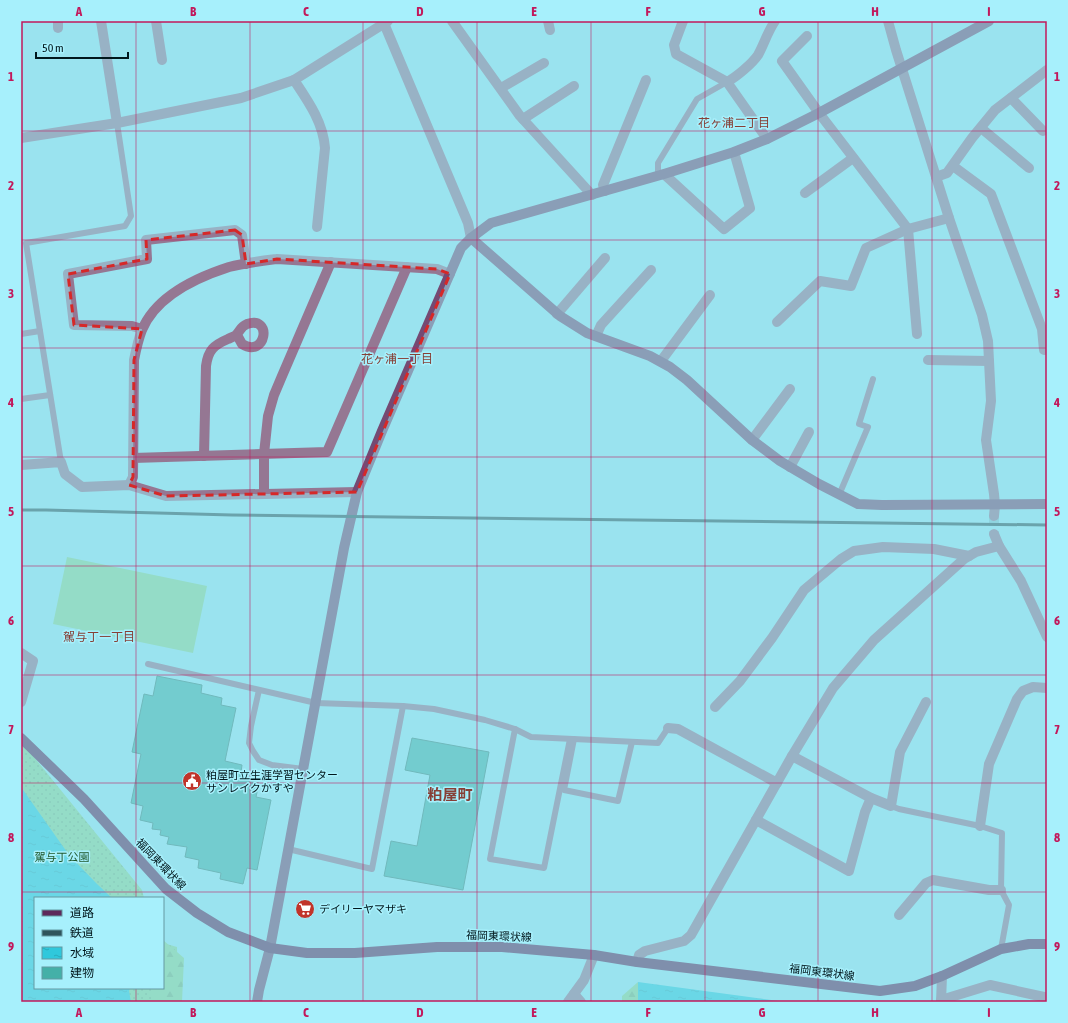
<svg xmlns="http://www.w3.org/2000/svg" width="1068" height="1023" font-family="'Asap Condensed','Noto Sans JP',sans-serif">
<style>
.grass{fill:url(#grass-dots)}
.forest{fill:url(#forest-firs)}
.garden{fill:#8dd298}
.water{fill:url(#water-ripples)}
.building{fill:#44b0a8;stroke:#3c8580}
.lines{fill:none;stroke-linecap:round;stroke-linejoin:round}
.street-tunnel{stroke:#83c4cf;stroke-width:10;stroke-dasharray:10 5;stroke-linecap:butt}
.lane{stroke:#957793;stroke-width:6}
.street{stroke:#957793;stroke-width:10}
.secondary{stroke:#754a73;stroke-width:10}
.primary{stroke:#5d295b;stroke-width:10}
.rail{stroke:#2f555c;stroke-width:3}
.marked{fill:none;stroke:#d62828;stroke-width:3;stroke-dasharray:8 5;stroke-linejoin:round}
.grid{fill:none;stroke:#c2185b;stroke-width:1;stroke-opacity:0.55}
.labels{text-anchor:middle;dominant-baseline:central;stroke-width:3;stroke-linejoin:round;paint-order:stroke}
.poi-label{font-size:11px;fill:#00171c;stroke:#a7f0fc;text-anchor:start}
.park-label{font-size:11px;fill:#20582d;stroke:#a7f0fc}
.street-label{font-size:11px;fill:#00171c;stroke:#a7f0fc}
.neighbourhood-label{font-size:12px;fill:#863f36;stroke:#a7f0fc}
.district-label{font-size:15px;font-weight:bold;fill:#863f36;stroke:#a7f0fc}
.neatline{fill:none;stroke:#c2185b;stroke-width:1.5}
.grid-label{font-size:13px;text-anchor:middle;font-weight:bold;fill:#c2185b}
</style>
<defs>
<pattern id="grass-dots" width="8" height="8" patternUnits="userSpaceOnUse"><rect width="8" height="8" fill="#8dd298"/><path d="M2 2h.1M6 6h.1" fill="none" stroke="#78b482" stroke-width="1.8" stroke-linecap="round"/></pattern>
<pattern id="forest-firs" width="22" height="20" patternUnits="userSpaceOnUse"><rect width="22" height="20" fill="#8dd298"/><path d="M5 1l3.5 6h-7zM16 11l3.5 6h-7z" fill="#78b482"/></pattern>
<pattern id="water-ripples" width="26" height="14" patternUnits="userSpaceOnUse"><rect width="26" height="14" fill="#2fc8dc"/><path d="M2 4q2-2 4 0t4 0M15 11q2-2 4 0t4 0" fill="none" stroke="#28abbc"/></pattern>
</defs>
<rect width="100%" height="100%" fill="#9ae3ef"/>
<path class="grass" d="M 21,744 L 29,751 L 142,890 L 144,898 L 35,898 L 35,988 L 163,988 L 163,943 L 177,947 L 178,1002 L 21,1002 Z"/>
<g class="forest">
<path d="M 163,940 L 184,958 L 182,1002 L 154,1002 L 152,988 L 163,988 Z"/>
<path d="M 638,982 L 638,1002 L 622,1002 L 622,996 Z"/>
</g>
<path class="garden" d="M 67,557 L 207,586 L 193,653 L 53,624 Z"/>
<g class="water">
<path d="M 21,787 L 69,855 L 97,884 L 112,898 L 35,898 L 35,988 L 130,988 L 129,991 L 131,1002 L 21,1002 Z"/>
<path d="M 638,982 L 786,1002 L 638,1002 Z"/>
</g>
<g class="building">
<path d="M 157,676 L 202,685 L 201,693 L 222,698 L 221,705 L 236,708 L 225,761 L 242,765 L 240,779 L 259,783 L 256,797 L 271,800 L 257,870 L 247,868 L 243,884 L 220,879 L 221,873 L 198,868 L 199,860 L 185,857 L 187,847 L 167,844 L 169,837 L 160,835 L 161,830 L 152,829 L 153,823 L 140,820 L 143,806 L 131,803 L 141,754 L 132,752 L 144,694 L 153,696 Z"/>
<path d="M 412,738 L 489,752 L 463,890 L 384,876 L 391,841 L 417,846 L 430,775 L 405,770 Z"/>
</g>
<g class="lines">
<path class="street-tunnel" d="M 994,516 L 994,534"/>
<g class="lane">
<path d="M 658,176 L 658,163 L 697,99 L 727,82"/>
<path d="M 40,331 L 26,243 L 125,226 L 131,216 L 117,123"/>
<path d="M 21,334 L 40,331 L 61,462"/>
<path d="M 21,399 L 50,395"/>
<path d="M 839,495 L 868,427 L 859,424 L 873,379"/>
<path d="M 148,664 L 316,703 L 403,706 L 434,709 L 485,720 L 515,729 L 531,737 L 658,743 L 668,728"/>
<path d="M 259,690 L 251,726 L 249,743 L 253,751 L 259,760 L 272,765 L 303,769"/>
<path d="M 515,729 L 490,859 L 544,868 L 570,739"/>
<path d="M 574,739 L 564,790 L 618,801 L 632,742"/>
<path d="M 891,806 L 899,809 L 980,826 L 1002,833 L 1001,890 L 1009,905 L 1001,949"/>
<path d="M 288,849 L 372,869 L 403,706"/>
</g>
<g class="street">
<path d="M 58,21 L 58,28"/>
<path d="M 101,21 L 117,123"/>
<path d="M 156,21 L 162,60"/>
<path d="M 383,21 L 468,223 L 471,238"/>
<path d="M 452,21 L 520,116 L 592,195"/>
<path d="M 548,21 L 550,30"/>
<path d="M 683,21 L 674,45 L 676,54 L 727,82 L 767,139"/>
<path d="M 888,21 L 896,50 L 949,218 L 982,315 L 988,341 L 991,401 L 986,440 L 994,494 L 995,505 L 994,516"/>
<path d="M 807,36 L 782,61 L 819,113 L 908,229 L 917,334"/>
<path d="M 294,80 C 308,101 323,122 325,148 L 317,227"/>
<path d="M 727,82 C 736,77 752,64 758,55 C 764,44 768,31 775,21"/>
<path d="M 501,88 L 544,63"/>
<path d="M 1011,98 L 1043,131"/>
<path d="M 523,119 L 574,86"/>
<path d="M 981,128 L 1029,168"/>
<path d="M 21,138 L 117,123 L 241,98 L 294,80 L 388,21"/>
<path d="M 953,166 L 991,194 L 1042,329 L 1044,350"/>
<path d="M 664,174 L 724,229 L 750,208 L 734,152"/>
<path d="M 936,177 L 947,173 L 972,138 L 995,110 L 1047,70"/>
<path d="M 605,191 L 603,185 L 646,80"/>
<path d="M 805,193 L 853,158"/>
<path d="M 557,314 L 605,258"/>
<path d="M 777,322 L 820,281 L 851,286 L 866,248 L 908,229 L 949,218"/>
<path d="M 142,329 L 132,326 L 74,325 L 68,274 L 147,259 L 146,240 L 235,230 L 242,235 L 246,264"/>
<path d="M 596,336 L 601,325 L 651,270"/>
<path d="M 928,360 L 989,361"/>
<path d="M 661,361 L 710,295"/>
<path d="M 752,440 L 790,389"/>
<path d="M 204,456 L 206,366 C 208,350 214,345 228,339 C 230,338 235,336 236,335 C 241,330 240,327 247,324 C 273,315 266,359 242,344 L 237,335"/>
<path d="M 133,458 L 327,452 L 407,267"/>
<path d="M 21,465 L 61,462 L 65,474 L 82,487 L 129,485 L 166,496 L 357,492"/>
<path d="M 790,467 L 809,432"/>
<path d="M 129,485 L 133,477 L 134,360 C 136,350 138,340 142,330 C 156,296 195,278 229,267 C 244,263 261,261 277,259 L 437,269 L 450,274"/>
<path d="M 264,494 L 264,454 L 268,416 L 274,395 L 282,376 L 331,262"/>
<path d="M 994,534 L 999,546 L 1021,581 L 1047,637"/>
<path d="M 21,653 L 33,661 L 21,702"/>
<path d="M 715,707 L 740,681 L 772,638 L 804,590 L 841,559 L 854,551 L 883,547 L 934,549 L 969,556"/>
<path d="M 668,728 L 678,729 L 777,783"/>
<path d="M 792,756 L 871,798 L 891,806 L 900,752 L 926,702"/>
<path d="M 756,820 L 849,871 L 865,812 L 871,798"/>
<path d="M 980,826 L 989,764 L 1017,699 L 1023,691 L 1033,687 L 1047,688"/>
<path d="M 899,915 L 926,883 L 933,880 L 989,890 L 1001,890"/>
<path d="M 637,962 L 639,955 L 645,951 L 684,941 L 691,935 L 792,756 L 833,688 L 874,640 L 964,559 L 976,552 L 999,546"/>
<path d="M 574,994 L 581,1002"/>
<path d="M 941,1000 L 990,985 L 1044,997"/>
<path d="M 568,1002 L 584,980 L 594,955"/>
<path d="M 941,1002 L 942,976"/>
</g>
<g class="secondary">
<path d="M 471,238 L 560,316 L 587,333 L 650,356 L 670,367 L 687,380 L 752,440 L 780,461 L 819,484 L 858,504 L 882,505 L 1047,504"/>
<path d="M 257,1002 L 259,990 L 270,948 L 344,548 L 357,492 L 382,431 L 461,248 L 471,238 L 491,223 L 664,174 L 734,152 L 767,139 L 819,113 L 989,21"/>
</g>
<path class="primary" d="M 21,738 L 84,799 L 166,889 L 197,913 L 228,932 L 270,948 L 307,953 L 355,953 L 437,947 L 502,947 L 594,955 L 637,962 L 880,991 L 915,986 L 942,976 L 1001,949 L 1029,944 L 1047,944"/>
<path class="rail" d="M 21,510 L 46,510 L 232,515 L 1047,525"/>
</g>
<path d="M0 0H1068V1023H0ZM 235,230 L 242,235 L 246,264 L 277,259 L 437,269 L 450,274 L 357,492 L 166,496 L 129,485 L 133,477 L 134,360 L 142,329 L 74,325 L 68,274 L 147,259 L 146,240 Z" fill="#9ae3ef" fill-opacity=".55" fill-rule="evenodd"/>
<path class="marked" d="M 235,230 L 242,235 L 246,264 L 277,259 L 437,269 L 450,274 L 357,492 L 166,496 L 129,485 L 133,477 L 134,360 L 142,329 L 74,325 L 68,274 L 147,259 L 146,240 Z"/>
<path class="grid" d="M 136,21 L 136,898M 250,21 L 250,1002M 363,21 L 363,1002M 477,21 L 477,1002M 591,21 L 591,1002M 705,21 L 705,1002M 818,21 L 818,1002M 932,21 L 932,1002M 21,131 L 1047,131M 21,240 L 1047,240M 21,348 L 1047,348M 21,457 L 1047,457M 21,566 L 1047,566M 21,675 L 1047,675M 21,783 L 1047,783M 21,892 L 1047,892M 136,988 L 136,1002"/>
<defs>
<g id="civic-disc" transform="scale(1)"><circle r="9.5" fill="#c1342a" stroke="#a7f0fc"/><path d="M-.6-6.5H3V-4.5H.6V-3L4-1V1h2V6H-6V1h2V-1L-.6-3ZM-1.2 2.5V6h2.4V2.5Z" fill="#fff"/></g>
<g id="supermarket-disc" transform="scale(1)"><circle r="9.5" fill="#c1342a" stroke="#a7f0fc"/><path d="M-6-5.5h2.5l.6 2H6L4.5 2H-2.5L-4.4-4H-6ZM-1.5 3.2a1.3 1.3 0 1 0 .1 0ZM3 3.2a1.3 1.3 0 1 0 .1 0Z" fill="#fff"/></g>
</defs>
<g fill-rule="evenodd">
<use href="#civic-disc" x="192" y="781"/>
<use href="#supermarket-disc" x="305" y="909"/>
</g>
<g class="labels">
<g class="poi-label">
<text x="206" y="775">粕屋町立生涯学習センター<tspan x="206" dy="13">サンレイクかすや</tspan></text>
<text x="319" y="909">デイリーヤマザキ</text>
</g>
<g class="park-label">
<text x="62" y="857">駕与丁公園</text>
</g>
<g class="street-label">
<text transform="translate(161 864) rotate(46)">福岡東環状線</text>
<text transform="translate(499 936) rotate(2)">福岡東環状線</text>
<text transform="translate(822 972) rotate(7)">福岡東環状線</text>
</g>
<g class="neighbourhood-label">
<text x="734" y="123">花ヶ浦二丁目</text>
<text x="397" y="359">花ヶ浦一丁目</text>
<text x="99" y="637">駕与丁一丁目</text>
</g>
<g class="district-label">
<text x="450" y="794">粕屋町</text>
</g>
</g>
<rect width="1068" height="1023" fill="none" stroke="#a7f0fc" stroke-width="44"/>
<rect x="34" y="897" width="130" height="92" fill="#a7f0fc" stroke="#6499a2"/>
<rect x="42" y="910" width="20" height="6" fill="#5d295b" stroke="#6499a2"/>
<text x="70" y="917" font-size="12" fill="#00171c">道路</text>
<rect x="42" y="930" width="20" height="6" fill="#2f555c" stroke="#6499a2"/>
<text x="70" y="937" font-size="12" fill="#00171c">鉄道</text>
<rect x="42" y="947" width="20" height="12" fill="url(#water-ripples)" stroke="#6499a2"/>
<text x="70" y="957" font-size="12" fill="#00171c">水域</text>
<rect x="42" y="967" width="20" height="12" fill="#44b0a8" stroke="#6499a2"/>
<text x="70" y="977" font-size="12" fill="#00171c">建物</text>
<path d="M36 52v6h92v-6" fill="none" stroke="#00171c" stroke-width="2"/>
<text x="42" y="52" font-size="12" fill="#00171c" stroke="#a7f0fc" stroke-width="3" paint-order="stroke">50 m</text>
<rect x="22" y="22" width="1024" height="979" class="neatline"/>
<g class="grid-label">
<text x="79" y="16">A</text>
<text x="193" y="16">B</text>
<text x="306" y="16">C</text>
<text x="420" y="16">D</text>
<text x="534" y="16">E</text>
<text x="648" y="16">F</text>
<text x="762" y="16">G</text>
<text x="875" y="16">H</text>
<text x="989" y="16">I</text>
<text x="11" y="81">1</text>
<text x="1057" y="81">1</text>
<text x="11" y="190">2</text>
<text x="1057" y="190">2</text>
<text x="11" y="298">3</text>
<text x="1057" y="298">3</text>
<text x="11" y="407">4</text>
<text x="1057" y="407">4</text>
<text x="11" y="516">5</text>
<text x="1057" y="516">5</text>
<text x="11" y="625">6</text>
<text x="1057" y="625">6</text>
<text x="11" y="734">7</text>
<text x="1057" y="734">7</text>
<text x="11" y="842">8</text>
<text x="1057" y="842">8</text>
<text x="11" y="951">9</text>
<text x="1057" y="951">9</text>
<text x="79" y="1017">A</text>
<text x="193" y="1017">B</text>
<text x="306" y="1017">C</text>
<text x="420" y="1017">D</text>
<text x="534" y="1017">E</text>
<text x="648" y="1017">F</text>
<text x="762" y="1017">G</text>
<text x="875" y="1017">H</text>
<text x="989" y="1017">I</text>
</g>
</svg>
